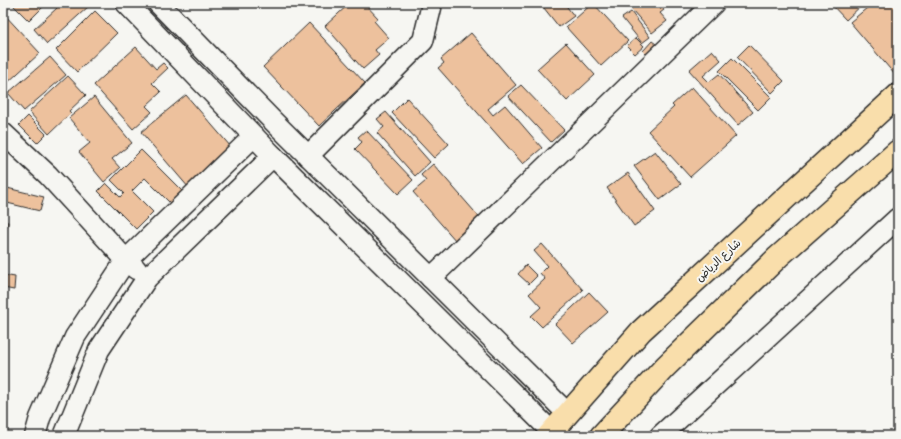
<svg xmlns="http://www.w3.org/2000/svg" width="901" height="439" font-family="Delius,'Playpen Sans Arabic',sans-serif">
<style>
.building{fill:#edc19d;stroke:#2b2b2b}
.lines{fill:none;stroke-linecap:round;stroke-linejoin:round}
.minor-casing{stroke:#2b2b2b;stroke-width:23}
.major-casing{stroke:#2b2b2b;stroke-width:25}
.minor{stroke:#f6f6f2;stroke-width:20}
.major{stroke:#f9deab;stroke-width:22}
.labels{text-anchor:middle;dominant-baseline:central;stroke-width:4;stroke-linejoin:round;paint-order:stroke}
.street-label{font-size:11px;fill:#2b2b2b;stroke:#f6f6f2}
</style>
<rect width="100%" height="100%" fill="#f6f6f2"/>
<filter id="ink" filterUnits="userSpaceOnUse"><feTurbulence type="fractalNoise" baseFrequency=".025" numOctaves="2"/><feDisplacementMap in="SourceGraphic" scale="8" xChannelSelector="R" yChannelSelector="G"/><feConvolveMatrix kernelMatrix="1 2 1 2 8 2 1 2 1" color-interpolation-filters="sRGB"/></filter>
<g filter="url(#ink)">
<g class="building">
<path d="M 11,3 L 45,3 L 46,4 L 29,21 Z"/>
<path d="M 52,3 L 87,3 L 89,6 L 47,44 L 34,29 L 57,8 Z"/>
<path d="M 350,3 L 364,3 L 378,18 L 374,21 L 389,38 L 375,50 L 379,55 L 363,69 L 325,26 Z"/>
<path d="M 540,3 L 564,3 L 574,16 L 559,27 Z"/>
<path d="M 593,3 L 628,41 L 601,66 L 566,27 Z"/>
<path d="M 626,3 L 658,3 L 664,10 L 660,13 L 667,21 L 652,33 Z"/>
<path d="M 830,3 L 864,3 L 846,20 Z"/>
<path d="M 873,3 L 898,3 L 898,75 L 896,76 L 850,22 Z"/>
<path d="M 95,11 L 117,33 L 77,72 L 56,50 Z"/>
<path d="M 631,12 L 650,37 L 642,43 L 622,18 Z"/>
<path d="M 3,13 L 40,53 L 6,84 L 3,81 Z"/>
<path d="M 309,23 L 365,83 L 319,126 L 263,67 Z"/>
<path d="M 471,33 L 516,85 L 488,109 L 493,115 L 505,105 L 542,148 L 523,164 L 438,68 L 444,63 L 441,59 Z"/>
<path d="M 636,38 L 644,46 L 635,54 L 627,46 Z"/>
<path d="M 652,41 L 660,47 L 650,58 L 643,51 Z"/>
<path d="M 566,43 L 595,75 L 567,101 L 537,69 Z"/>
<path d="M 749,45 L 784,81 L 772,93 L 737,57 Z"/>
<path d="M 136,47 L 156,69 L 163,63 L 168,68 L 152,83 L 161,92 L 146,106 L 152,112 L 133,129 L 94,85 Z"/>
<path d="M 712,50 L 721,60 L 703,76 L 709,82 L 719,74 L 753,112 L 738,125 L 689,70 Z"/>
<path d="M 50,57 L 66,75 L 24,111 L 8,93 Z"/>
<path d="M 732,58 L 771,97 L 758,110 L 719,71 Z"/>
<path d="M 68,76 L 86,95 L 69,111 L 71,113 L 49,134 L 29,112 Z"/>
<path d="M 521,85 L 564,130 L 551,142 L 508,96 Z"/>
<path d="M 692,87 L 736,136 L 690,177 L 648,131 L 674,107 L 672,105 Z"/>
<path d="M 186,95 L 231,147 L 189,188 L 141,132 Z"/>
<path d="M 94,97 L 132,143 L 112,159 L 120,168 L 104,182 L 79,152 L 90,143 L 69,118 Z"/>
<path d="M 407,98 L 449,144 L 434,158 L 392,113 Z"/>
<path d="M 386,112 L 430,162 L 415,176 L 377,133 L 384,127 L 377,119 Z"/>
<path d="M 28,116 L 46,134 L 37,143 L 19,125 Z"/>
<path d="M 366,130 L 413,180 L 398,194 L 355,149 L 362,142 L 358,137 Z"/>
<path d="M 141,150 L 183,192 L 171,204 L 145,178 L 132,191 L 153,212 L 136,229 L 98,191 L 106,183 L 120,197 L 124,193 L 111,180 Z"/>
<path d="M 655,151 L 681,184 L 660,200 L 634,166 Z"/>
<path d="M 433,164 L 481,219 L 456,241 L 413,192 L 426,181 L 421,175 Z"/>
<path d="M 628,173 L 655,211 L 634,226 L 607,188 Z"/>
<path d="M 3,187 L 44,197 L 40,211 L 3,202 Z"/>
<path d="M 3,221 L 8,222 L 5,235 L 3,235 Z"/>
<path d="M 542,244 L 583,290 L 542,327 L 531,316 L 541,307 L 529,294 L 545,279 L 540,273 L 547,266 L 534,251 Z"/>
<path d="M 526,265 L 537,276 L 529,284 L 518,274 Z"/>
<path d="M 3,275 L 15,277 L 14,290 L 3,288 Z"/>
<path d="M 589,292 L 608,312 L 573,343 L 555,324 Z"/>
</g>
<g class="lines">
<g class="minor-casing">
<g id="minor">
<path d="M 126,3 L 273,156 L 552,432"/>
<path d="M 158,3 L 271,119 L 568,414"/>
<path d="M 3,133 L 48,175 L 126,260 L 136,269"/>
<path d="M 308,156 L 423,41 L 431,8"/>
<path d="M 431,278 L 714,3"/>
<path d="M 35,436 L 40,418 L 75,337 L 126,260 L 254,136"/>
<path d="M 64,436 L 99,350 L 147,278 L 273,156"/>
<path d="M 660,436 L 898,218"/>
</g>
</g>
<g class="major-casing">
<g id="major">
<path d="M 548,436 L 641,331 L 898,95"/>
<path d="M 601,436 L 665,367 L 778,257 L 898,151"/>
</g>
</g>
<use href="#minor" class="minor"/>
<use href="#major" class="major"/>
</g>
</g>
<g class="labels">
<g class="street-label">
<text transform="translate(718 260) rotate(-43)">شارع الرياض</text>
</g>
</g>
<rect width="901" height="439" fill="none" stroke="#f6f6f2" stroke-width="16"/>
<rect x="8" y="8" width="885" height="423" fill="none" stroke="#2b2b2b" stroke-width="1.5" filter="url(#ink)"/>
</svg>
